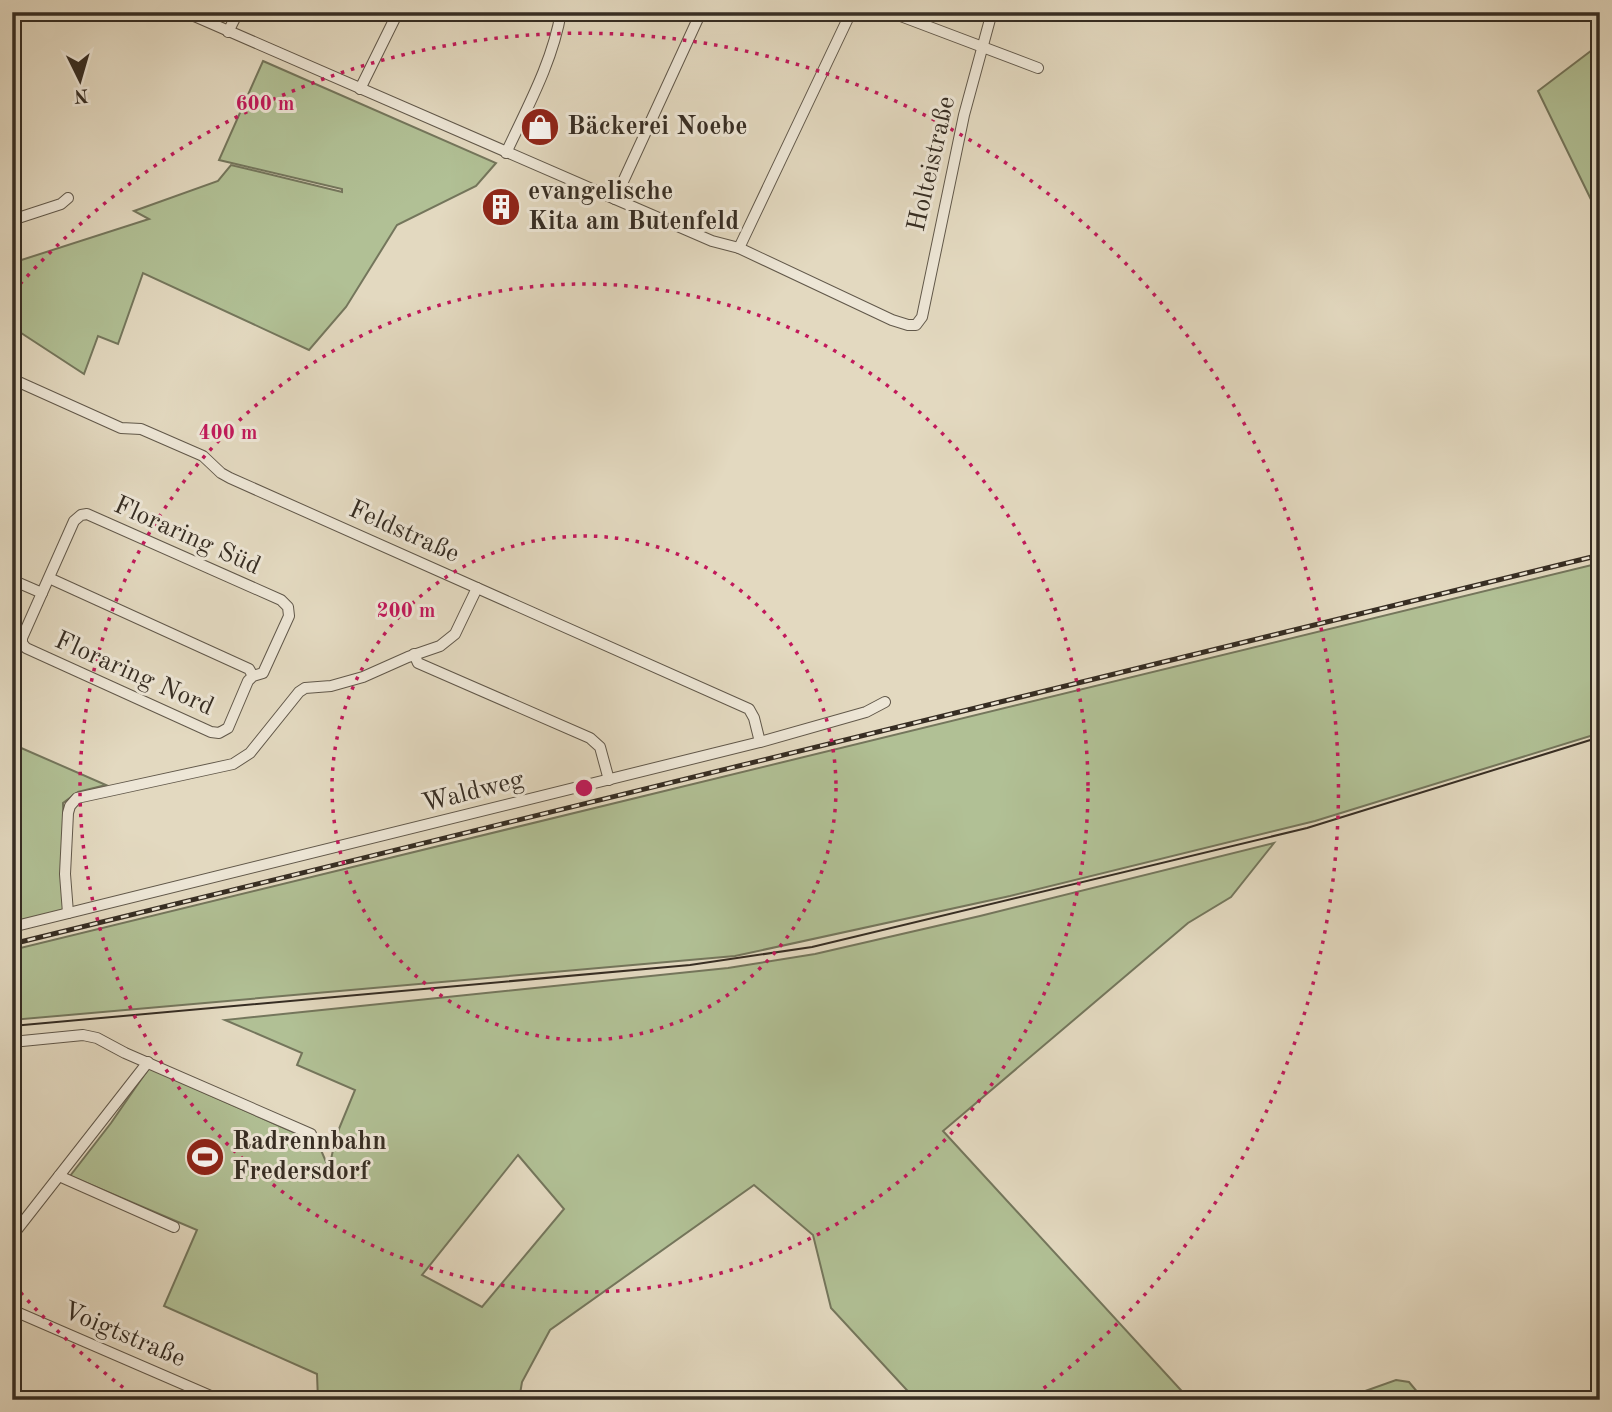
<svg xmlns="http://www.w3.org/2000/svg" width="1612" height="1412" font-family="'Old Standard TT',serif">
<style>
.green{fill:#b1c095;stroke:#74765c;stroke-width:2;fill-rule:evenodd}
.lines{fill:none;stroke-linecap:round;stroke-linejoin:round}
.minor-casing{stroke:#61584a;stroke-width:12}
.minor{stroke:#ede6d6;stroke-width:10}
.tram{stroke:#362d23;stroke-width:2}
.rail-casing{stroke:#362d23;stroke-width:5}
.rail{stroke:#ede6d6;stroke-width:2.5;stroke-dasharray:8;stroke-linecap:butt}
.ring{fill:none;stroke:#c2185b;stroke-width:3.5;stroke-dasharray:3.5 7}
.labels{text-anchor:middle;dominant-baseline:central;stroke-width:6;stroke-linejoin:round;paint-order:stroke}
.poi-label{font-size:26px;font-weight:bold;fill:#362d23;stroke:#ede6d6;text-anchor:start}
.street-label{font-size:26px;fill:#362d23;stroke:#ede6d6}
.centre{fill:#c2185b;stroke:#ede6d6;stroke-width:3.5}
.ring-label{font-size:21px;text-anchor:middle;font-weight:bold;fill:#c2185b;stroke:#ede6d6;stroke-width:6;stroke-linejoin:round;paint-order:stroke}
</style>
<rect width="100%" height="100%" fill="#e3d9c0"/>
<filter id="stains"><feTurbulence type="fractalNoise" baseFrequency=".00286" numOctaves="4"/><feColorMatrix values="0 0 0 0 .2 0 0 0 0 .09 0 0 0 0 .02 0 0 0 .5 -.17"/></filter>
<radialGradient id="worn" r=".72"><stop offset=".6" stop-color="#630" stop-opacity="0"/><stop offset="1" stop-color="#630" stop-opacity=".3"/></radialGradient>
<g class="green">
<path d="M 1600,44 L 1600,218 L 1538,91 Z"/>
<path d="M 263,61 L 496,163 L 476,186 L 397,225 L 346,307 L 309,350 L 143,273 L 118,344 L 98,336 L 84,374 L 12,327 L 12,263 L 149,219 L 134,211 L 218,181 L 231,165 L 342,192 L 342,189 L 219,160 Z"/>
<path d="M 1600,563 L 1600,733 L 1315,821 L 1010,896 L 735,956 L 12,1020 L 12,950 Z"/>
<path d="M 12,744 L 106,785 L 78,792 L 63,803 L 66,913 L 12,925 Z"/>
<path d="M 1274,843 L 1231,897 L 1188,923 L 943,1131 L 1190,1400 L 916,1400 L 831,1308 L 813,1235 L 754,1185 L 550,1330 L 522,1382 L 519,1400 L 318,1400 L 317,1374 L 164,1306 L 197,1230 L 70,1176 L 111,1123 L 149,1068 L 318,1143 L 329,1169 L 336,1136 L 355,1090 L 297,1065 L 302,1053 L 225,1020 L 728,968 L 815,954 L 980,916 ZM 518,1155 L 564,1209 L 482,1307 L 422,1275 Z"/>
<path d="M 1396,1380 L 1409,1382 L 1424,1400 L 1340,1400 Z"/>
</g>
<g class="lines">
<g class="minor-casing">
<g id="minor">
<path d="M 185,12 L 615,199 L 712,241 L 739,248 L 892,320 L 908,325 L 916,325 L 922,317 L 964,115 L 992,12"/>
<path d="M 890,12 L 1038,68"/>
<path d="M 228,32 L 238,12"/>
<path d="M 360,89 L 398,12"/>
<path d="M 506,153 C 527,108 553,61 561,12"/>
<path d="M 615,199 L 701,12"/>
<path d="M 12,220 L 61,204 L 68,198"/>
<path d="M 739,248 L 851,12"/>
<path d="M 12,379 L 121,428 L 141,429 L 203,456 L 221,473 L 230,478 L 749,709 L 754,718 L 760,742"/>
<path d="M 49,578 L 249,669 L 253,676 L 263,673 L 289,616 L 288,607 L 281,600 L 87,514 L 81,515 L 74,521 L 22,638 L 22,643 L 26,648 L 211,732 L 219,733 L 228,728 L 248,681 L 253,676"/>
<path d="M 12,580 L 42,593"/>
<path d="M 414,654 L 418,663 L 590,738 L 600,747 L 609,780"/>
<path d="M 68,913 L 65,874 L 68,813 L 70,806 L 77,798 L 233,764 L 250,753 L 299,692 L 305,688 L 331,686 L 363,677 L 408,657 L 440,646 L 455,634 L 477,588"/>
<path d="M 12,927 L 760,742 L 866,712 L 885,702"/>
<path d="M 12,1042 L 83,1035 L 97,1038 L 125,1053 L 311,1134"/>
<path d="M 59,1176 L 174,1227"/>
<path d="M 12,1236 L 148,1062"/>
<path d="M 12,1310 L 220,1400"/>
</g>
</g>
<use href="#minor" class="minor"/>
<path class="tram" d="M 12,1026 L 690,965 L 812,947 L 1307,828 L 1600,737"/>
<g class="rail-casing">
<path id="rail" d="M 12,944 L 1600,555"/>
</g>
<use href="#rail" class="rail"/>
</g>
<g class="ring">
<circle cx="584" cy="788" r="252"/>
<circle cx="584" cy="788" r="504"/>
<path d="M140 1400A756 756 0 0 1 13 1284M13 292A756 756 0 1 1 1028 1400"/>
</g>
<defs>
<g id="shop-disc" transform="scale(2.0125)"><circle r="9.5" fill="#8f2418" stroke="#ede6d6"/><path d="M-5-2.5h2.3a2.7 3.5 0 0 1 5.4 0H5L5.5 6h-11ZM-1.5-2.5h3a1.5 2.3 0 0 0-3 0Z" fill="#fff"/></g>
<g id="building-disc" transform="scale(2.0125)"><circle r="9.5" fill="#8f2418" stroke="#ede6d6"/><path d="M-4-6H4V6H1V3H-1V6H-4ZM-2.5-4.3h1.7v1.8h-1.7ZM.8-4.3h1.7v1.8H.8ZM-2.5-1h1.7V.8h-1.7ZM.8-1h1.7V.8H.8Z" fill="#fff"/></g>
<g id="stadium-disc" transform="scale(2.0125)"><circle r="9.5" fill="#8f2418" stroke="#ede6d6"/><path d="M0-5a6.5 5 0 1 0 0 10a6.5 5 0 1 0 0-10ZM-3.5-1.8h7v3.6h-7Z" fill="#fff"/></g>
</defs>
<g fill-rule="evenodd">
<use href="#shop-disc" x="540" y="127"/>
<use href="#building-disc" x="501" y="207"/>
<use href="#stadium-disc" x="205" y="1157"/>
</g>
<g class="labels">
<g class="poi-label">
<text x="567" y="127">Bäckerei Noebe</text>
<text x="528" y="192">evangelische<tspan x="528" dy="30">Kita am Butenfeld</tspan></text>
<text x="232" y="1142">Radrennbahn<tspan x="232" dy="30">Fredersdorf</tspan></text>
</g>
<g class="street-label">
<text transform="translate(932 164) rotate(-77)">Holteistraße</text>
<text transform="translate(404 532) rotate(24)">Feldstraße</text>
<text transform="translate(187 536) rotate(24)">Floraring Süd</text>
<text transform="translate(134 674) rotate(24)">Floraring Nord</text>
<text transform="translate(473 792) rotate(-14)">Waldweg</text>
<text transform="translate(124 1335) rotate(23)">Voigtstraße</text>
</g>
</g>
<circle cx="584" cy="788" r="10" class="centre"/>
<g class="ring-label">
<text x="265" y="110">600 m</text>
<text x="228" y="439">400 m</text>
<text x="406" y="617">200 m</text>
</g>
<rect width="1612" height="1412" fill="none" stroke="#e3d9c0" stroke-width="42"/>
<rect x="14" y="14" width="1584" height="1384" fill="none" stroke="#362d23" stroke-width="3.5"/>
<rect x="21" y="21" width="1570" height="1370" fill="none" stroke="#362d23" stroke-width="2"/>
<g transform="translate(80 80) rotate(175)" stroke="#ede6d6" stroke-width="5" paint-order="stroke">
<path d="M0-5L12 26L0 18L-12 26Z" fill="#362d23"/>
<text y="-10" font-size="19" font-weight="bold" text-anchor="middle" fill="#362d23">N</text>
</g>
<rect width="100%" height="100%" filter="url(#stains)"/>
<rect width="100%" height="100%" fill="url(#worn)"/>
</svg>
